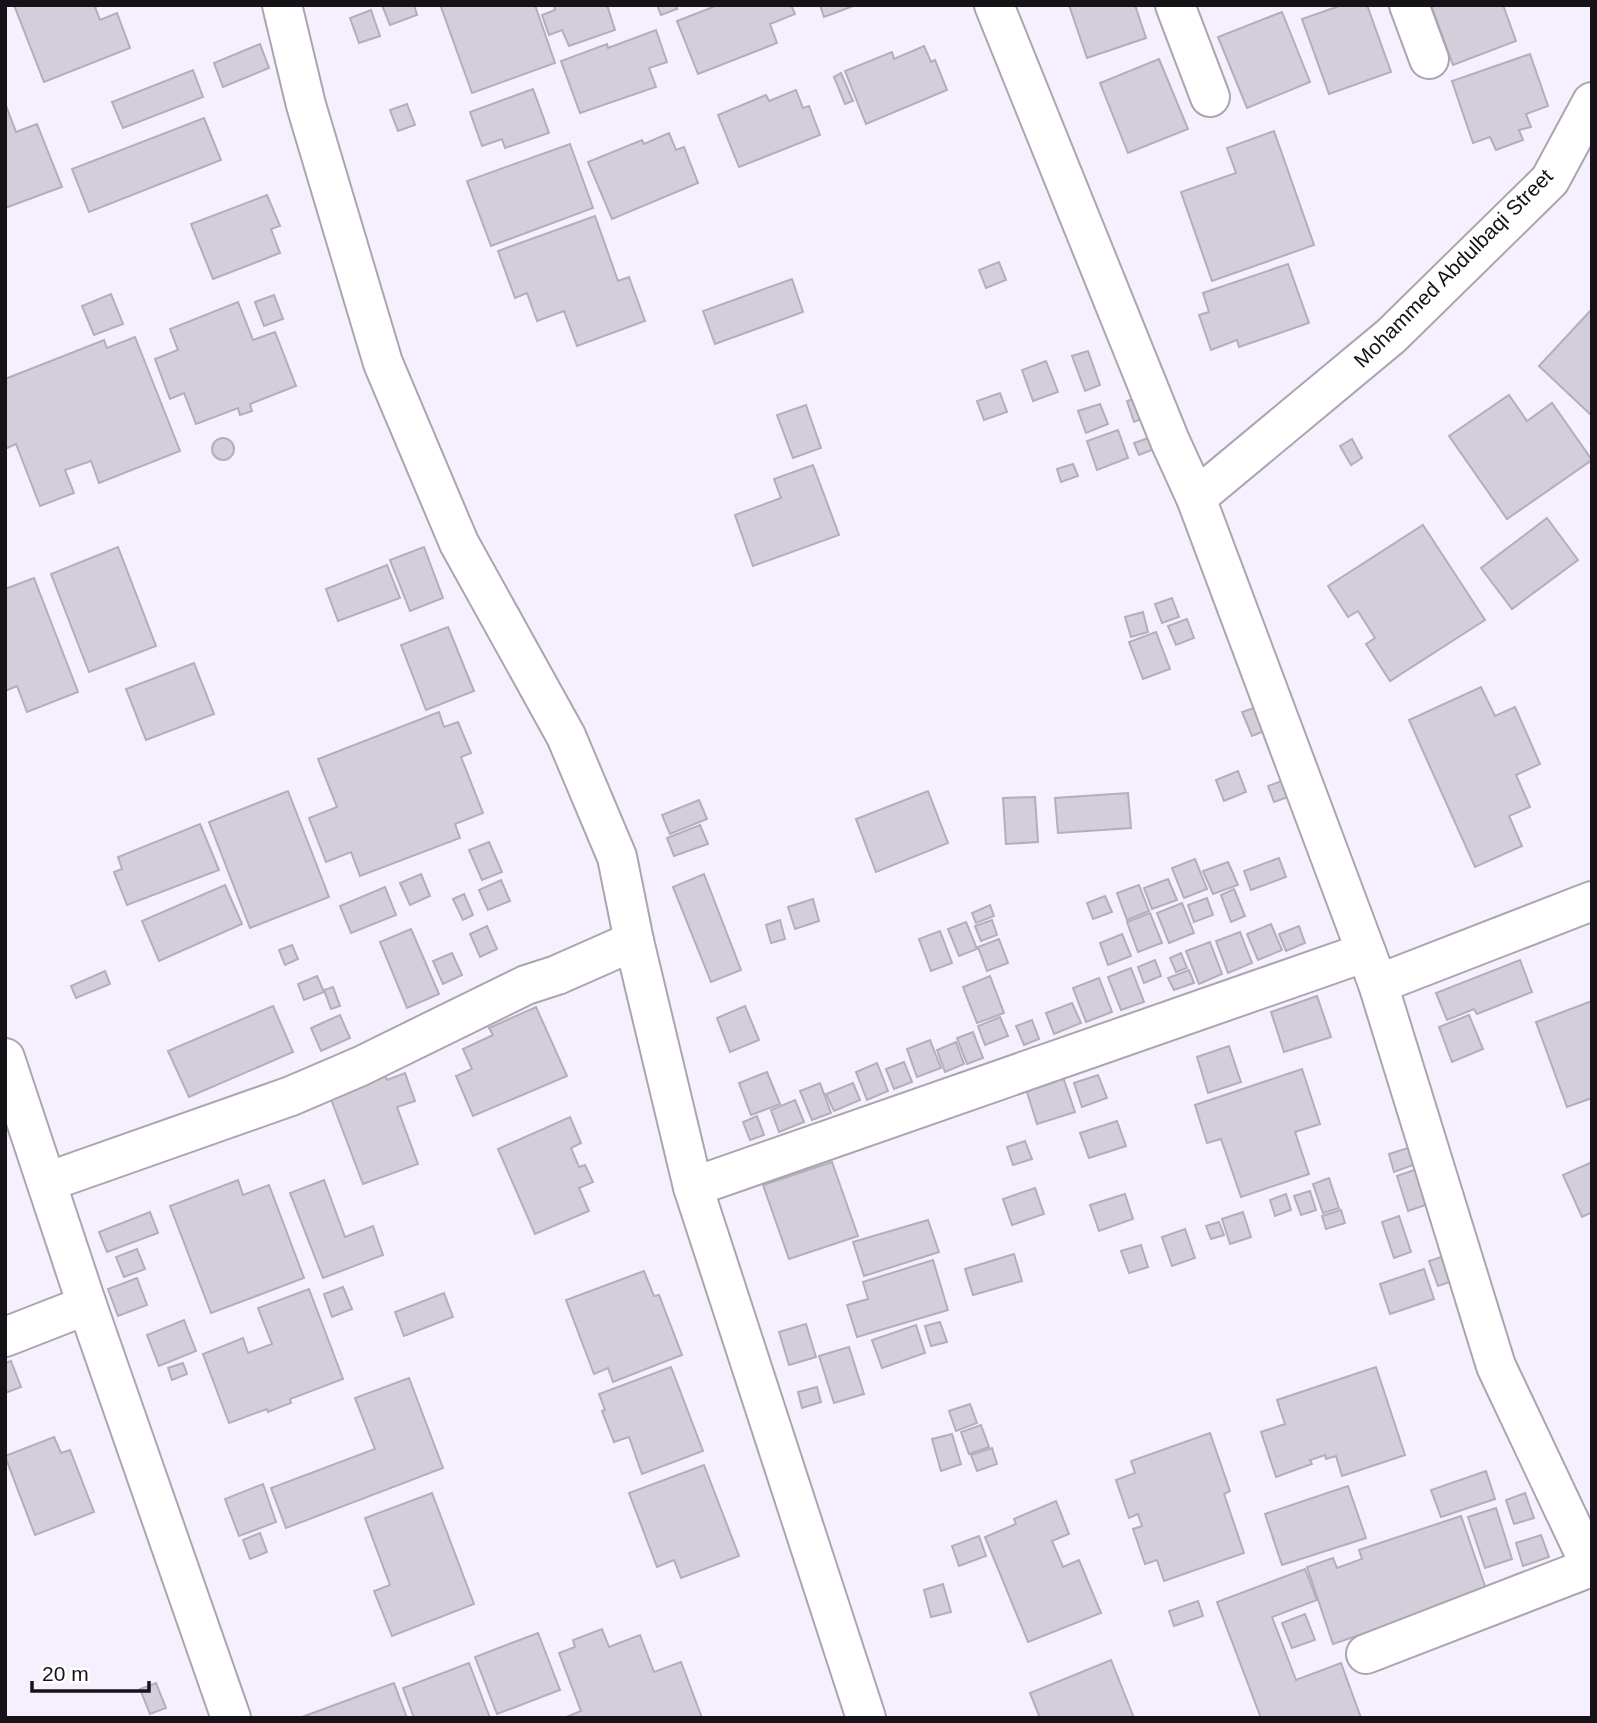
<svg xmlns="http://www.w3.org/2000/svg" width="1597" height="1723" font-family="Arial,sans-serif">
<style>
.building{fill:#d4cdda;stroke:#b4adbb;stroke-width:2}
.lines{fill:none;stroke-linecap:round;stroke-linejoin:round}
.minor-casing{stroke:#aba4b1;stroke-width:42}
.minor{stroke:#fff;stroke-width:38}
.labels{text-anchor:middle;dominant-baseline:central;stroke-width:5;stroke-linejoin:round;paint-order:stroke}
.street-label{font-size:21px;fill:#161318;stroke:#fff}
</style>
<rect width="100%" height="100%" fill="#f6effd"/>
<g class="building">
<path d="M 14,5 L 100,5 L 95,7 L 100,20 L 117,13 L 130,48 L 44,82 Z"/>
<path d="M 382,5 L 414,5 L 417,15 L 390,25 Z"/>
<path d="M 445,5 L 535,5 L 555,63 L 472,93 L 441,7 Z"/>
<path d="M 554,5 L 607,5 L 615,30 L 569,46 L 562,30 L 549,35 L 542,15 L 555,10 Z"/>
<path d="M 657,5 L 676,5 L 677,9 L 661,15 Z"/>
<path d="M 718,5 L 791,5 L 795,14 L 770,24 L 777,43 L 698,74 L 677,21 Z"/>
<path d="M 820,5 L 856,5 L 824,17 Z"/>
<path d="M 1069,5 L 1135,5 L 1146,38 L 1087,58 Z"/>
<path d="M 1342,5 L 1367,5 L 1391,72 L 1329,94 L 1302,19 Z"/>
<path d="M 1431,5 L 1503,5 L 1516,41 L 1453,65 Z"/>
<path d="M 371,10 L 380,36 L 359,43 L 350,18 Z"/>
<path d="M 1282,12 L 1310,82 L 1247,108 L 1218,37 Z"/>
<path d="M 656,30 L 667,62 L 649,68 L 656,87 L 580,113 L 561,61 L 607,44 L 608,48 Z"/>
<path d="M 260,44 L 269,68 L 223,87 L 214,63 Z"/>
<path d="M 924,46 L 931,62 L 935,60 L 947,90 L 866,124 L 845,71 L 892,52 L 894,59 Z"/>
<path d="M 1530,54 L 1548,106 L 1526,114 L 1531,127 L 1519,130 L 1523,140 L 1496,150 L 1490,137 L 1473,143 L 1452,81 Z"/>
<path d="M 1159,59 L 1188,129 L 1128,153 L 1100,83 Z"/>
<path d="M 193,70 L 203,97 L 123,128 L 112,102 Z"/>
<path d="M 841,73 L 853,101 L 845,104 L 834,77 Z"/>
<path d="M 533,89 L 549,133 L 505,148 L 502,139 L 482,146 L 470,112 Z"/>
<path d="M 796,90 L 803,108 L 809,106 L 820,135 L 739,167 L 718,115 L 766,95 L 769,101 Z"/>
<path d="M 5,103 L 16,132 L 37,124 L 62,187 L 5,208 Z"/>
<path d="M 407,104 L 415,125 L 398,131 L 390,110 Z"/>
<path d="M 204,118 L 221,160 L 89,212 L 72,169 Z"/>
<path d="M 1274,131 L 1314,245 L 1212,281 L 1181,192 L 1236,173 L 1227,148 Z"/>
<path d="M 669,133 L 676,150 L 684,147 L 698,183 L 612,219 L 588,162 L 642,140 L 644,144 Z"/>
<path d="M 570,144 L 593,208 L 491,246 L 467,181 Z"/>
<path d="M 267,195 L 280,226 L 271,229 L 280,253 L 213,279 L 191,224 Z"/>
<path d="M 595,216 L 618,281 L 629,277 L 645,321 L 577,346 L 564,311 L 537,321 L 527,293 L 515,298 L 498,251 Z"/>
<path d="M 999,262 L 1006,280 L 986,288 L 979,270 Z"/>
<path d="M 1288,264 L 1309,323 L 1239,347 L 1237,340 L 1211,350 L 1199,315 L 1209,312 L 1203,293 Z"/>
<path d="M 792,279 L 803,312 L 715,344 L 703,311 Z"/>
<path d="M 111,294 L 123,324 L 94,335 L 82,306 Z"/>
<path d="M 274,295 L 283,319 L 264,326 L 255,302 Z"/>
<path d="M 238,302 L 253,340 L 275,332 L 296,386 L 250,404 L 252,411 L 240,415 L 238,408 L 196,424 L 184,393 L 170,399 L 155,359 L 178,350 L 170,329 Z"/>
<path d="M 1592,309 L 1592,416 L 1539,366 Z"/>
<path d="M 135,337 L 180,451 L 99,483 L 91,461 L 65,470 L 74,493 L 40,506 L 16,444 L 5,449 L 5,379 L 104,340 L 107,348 Z"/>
<path d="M 1088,351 L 1100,385 L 1085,391 L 1072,356 Z"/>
<path d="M 1046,361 L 1058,392 L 1033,401 L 1022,370 Z"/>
<path d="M 1000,393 L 1007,412 L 984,420 L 977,401 Z"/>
<path d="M 1509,395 L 1527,421 L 1552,403 L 1592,460 L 1507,519 L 1449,436 Z"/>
<path d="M 1138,397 L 1146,417 L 1134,422 L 1127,401 Z"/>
<path d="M 1100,404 L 1108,424 L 1086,433 L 1078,411 Z"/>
<path d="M 806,405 L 821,448 L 793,458 L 777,415 Z"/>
<path d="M 1118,430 L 1128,458 L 1097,470 L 1087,441 Z"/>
<circle cx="223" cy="449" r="11"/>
<path d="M 1148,438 L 1152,450 L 1139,455 L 1134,443 Z"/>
<path d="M 1352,439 L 1362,458 L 1351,465 L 1340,446 Z"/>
<path d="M 1073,464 L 1078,476 L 1061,482 L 1057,469 Z"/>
<path d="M 813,465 L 839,535 L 753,566 L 735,515 L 781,498 L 774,479 Z"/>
<path d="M 1547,518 L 1578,560 L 1512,609 L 1481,568 Z"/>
<path d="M 1423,525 L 1485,620 L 1390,681 L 1366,644 L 1375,638 L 1358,611 L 1348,617 L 1328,586 Z"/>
<path d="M 118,547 L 156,646 L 89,672 L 51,574 Z"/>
<path d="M 424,547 L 443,598 L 410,611 L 390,560 Z"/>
<path d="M 387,565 L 400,598 L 338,621 L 326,589 Z"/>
<path d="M 34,578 L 78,692 L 27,712 L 17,686 L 5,691 L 5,589 Z"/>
<path d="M 1172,598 L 1179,617 L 1162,623 L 1155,604 Z"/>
<path d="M 1143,612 L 1148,632 L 1131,637 L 1125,617 Z"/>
<path d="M 1187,619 L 1194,638 L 1176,645 L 1168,626 Z"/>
<path d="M 448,627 L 474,691 L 426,710 L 401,645 Z"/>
<path d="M 1156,632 L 1170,669 L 1143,679 L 1129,642 Z"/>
<path d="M 194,663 L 214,714 L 146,740 L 126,689 Z"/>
<path d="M 1481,687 L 1495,716 L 1515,707 L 1540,764 L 1516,775 L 1530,807 L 1509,816 L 1522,846 L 1475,867 L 1409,720 Z"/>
<path d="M 1265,704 L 1274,727 L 1252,736 L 1242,712 Z"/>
<path d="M 439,712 L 444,727 L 458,722 L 471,753 L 461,757 L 483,813 L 455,824 L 460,838 L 360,876 L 351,852 L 326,862 L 309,818 L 337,807 L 318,759 Z"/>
<path d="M 1238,771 L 1246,792 L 1224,801 L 1216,780 Z"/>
<path d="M 1287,779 L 1294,795 L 1274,802 L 1268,786 Z"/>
<path d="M 288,791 L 329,897 L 250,928 L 209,822 Z"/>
<path d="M 928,791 L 948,843 L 876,872 L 856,819 Z"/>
<path d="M 1128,793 L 1131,828 L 1058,833 L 1055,798 Z"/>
<path d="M 1035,797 L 1038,842 L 1006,844 L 1003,798 Z"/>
<path d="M 699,800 L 707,819 L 670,834 L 662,815 Z"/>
<path d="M 200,824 L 219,870 L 127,905 L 114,872 L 122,869 L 118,857 Z"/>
<path d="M 700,825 L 708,844 L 674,856 L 667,838 Z"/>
<path d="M 489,842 L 502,872 L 482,880 L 469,850 Z"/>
<path d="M 1279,858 L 1286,877 L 1251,890 L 1244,871 Z"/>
<path d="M 1195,859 L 1207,889 L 1184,898 L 1172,868 Z"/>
<path d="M 1228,862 L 1238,885 L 1213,894 L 1203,871 Z"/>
<path d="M 421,874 L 430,896 L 410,905 L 400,883 Z"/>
<path d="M 704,874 L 741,970 L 711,982 L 673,887 Z"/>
<path d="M 1168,879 L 1177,900 L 1152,909 L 1144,888 Z"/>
<path d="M 501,880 L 510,901 L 488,910 L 479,890 Z"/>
<path d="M 225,885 L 242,924 L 159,961 L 142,921 Z"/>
<path d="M 1139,885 L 1149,911 L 1127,920 L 1117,893 Z"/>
<path d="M 385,887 L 396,915 L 351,933 L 340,906 Z"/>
<path d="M 1234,889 L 1245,916 L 1231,922 L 1221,895 Z"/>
<path d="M 464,894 L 473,915 L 463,920 L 453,899 Z"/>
<path d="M 1105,896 L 1112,912 L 1093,919 L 1087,903 Z"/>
<path d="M 1207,898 L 1213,915 L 1194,922 L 1188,905 Z"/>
<path d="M 813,899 L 819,921 L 795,929 L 788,907 Z"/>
<path d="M 1182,903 L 1194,933 L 1169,943 L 1157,913 Z"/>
<path d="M 990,905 L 994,916 L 976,923 L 972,913 Z"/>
<path d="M 1150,913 L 1162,943 L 1138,952 L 1127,922 Z"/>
<path d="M 780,920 L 785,939 L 771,943 L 766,925 Z"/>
<path d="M 992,920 L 997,935 L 981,941 L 975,926 Z"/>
<path d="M 966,922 L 977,949 L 959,956 L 948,929 Z"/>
<path d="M 1271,924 L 1282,950 L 1258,960 L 1247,934 Z"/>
<path d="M 487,926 L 497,949 L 480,957 L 470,934 Z"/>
<path d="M 1299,926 L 1305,943 L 1286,951 L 1279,934 Z"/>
<path d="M 411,929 L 439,994 L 407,1008 L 380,942 Z"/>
<path d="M 940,931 L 952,963 L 931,971 L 919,939 Z"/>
<path d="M 1240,932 L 1252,963 L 1228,973 L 1216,941 Z"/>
<path d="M 1122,934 L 1131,956 L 1108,965 L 1100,943 Z"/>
<path d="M 999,939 L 1008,963 L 987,971 L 978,947 Z"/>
<path d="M 1210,942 L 1222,974 L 1199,984 L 1186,951 Z"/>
<path d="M 292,945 L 298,959 L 285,965 L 279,950 Z"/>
<path d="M 452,953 L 462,975 L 443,984 L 433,961 Z"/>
<path d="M 1181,953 L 1187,968 L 1176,972 L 1170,958 Z"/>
<path d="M 1155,960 L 1161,976 L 1144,983 L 1138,967 Z"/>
<path d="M 1520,960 L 1532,992 L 1477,1014 L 1474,1009 L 1447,1020 L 1436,993 Z"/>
<path d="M 1131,968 L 1144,1002 L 1121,1010 L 1108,977 Z"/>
<path d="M 1189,970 L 1194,983 L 1174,990 L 1168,978 Z"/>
<path d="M 105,971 L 110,984 L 76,998 L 71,986 Z"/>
<path d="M 317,976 L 324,992 L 304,1000 L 298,984 Z"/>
<path d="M 990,976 L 1004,1013 L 977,1023 L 963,987 Z"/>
<path d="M 1099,978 L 1112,1012 L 1086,1022 L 1073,988 Z"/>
<path d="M 333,987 L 340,1006 L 331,1009 L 324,990 Z"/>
<path d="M 1317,996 L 1331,1037 L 1284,1052 L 1271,1012 Z"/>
<path d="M 1592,1001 L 1592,1098 L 1567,1107 L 1536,1022 Z"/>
<path d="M 1072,1003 L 1081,1023 L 1054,1034 L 1046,1013 Z"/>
<path d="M 273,1006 L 293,1052 L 189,1097 L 168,1051 Z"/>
<path d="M 745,1006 L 759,1040 L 730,1052 L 717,1018 Z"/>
<path d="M 536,1007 L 567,1076 L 473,1116 L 456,1076 L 472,1069 L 463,1049 L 493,1035 L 489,1028 Z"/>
<path d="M 340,1015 L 350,1038 L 321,1051 L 311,1028 Z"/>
<path d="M 1469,1015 L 1483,1049 L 1452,1062 L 1439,1027 Z"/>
<path d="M 1000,1017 L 1008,1036 L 985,1045 L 978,1026 Z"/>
<path d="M 1032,1020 L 1039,1039 L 1024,1045 L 1016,1026 Z"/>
<path d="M 973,1032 L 983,1058 L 967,1064 L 957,1038 Z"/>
<path d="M 930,1040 L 941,1068 L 917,1077 L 907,1049 Z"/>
<path d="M 956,1042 L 964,1064 L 945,1072 L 937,1050 Z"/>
<path d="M 1229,1046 L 1241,1082 L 1208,1093 L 1197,1057 Z"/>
<path d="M 904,1062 L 912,1082 L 894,1089 L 886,1069 Z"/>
<path d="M 877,1063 L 888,1091 L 867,1100 L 856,1072 Z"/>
<path d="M 381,1064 L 387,1080 L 405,1073 L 415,1101 L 397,1107 L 418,1164 L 363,1184 L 329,1094 Z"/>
<path d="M 1302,1069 L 1320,1124 L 1295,1132 L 1309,1174 L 1241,1197 L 1221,1139 L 1207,1143 L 1195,1105 Z"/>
<path d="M 767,1072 L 780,1104 L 751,1115 L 739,1083 Z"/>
<path d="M 1098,1075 L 1107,1098 L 1082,1107 L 1074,1083 Z"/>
<path d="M 1063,1077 L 1075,1112 L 1037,1124 L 1026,1089 Z"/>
<path d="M 820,1083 L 831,1113 L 812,1120 L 800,1091 Z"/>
<path d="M 853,1083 L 860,1100 L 834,1111 L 826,1094 Z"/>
<path d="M 795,1100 L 804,1122 L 779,1132 L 771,1110 Z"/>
<path d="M 757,1116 L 764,1135 L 750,1140 L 743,1122 Z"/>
<path d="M 570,1117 L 581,1143 L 571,1148 L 579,1167 L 585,1165 L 593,1182 L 579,1188 L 589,1211 L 535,1234 L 498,1149 Z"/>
<path d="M 1117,1121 L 1126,1146 L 1089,1158 L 1080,1133 Z"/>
<path d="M 1025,1141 L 1032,1159 L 1013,1165 L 1007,1147 Z"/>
<path d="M 1411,1147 L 1416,1164 L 1394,1172 L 1389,1154 Z"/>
<path d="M 832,1162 L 858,1236 L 789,1259 L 763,1185 Z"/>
<path d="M 1592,1162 L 1592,1217 L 1590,1213 L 1582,1217 L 1563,1175 Z"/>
<path d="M 1420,1168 L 1431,1203 L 1408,1211 L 1397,1176 Z"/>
<path d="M 1329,1178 L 1339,1208 L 1323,1213 L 1313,1184 Z"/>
<path d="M 238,1180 L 243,1195 L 269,1185 L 304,1278 L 211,1313 L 170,1206 Z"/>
<path d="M 324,1180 L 345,1237 L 373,1226 L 383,1255 L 323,1278 L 290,1193 Z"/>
<path d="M 1035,1188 L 1044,1214 L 1012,1225 L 1003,1199 Z"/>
<path d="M 1310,1191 L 1316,1210 L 1301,1215 L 1294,1196 Z"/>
<path d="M 1125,1194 L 1133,1219 L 1099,1231 L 1090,1205 Z"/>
<path d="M 1286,1194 L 1291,1210 L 1275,1216 L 1270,1200 Z"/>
<path d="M 1341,1210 L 1345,1223 L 1326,1229 L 1322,1216 Z"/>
<path d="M 150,1212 L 158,1233 L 107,1252 L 99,1232 Z"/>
<path d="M 1243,1212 L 1251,1237 L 1230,1244 L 1222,1219 Z"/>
<path d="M 1399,1216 L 1411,1252 L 1394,1258 L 1382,1222 Z"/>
<path d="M 928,1220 L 939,1252 L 864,1276 L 853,1242 Z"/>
<path d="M 1219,1222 L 1224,1235 L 1211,1239 L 1206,1226 Z"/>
<path d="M 1185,1229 L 1195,1258 L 1172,1266 L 1162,1237 Z"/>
<path d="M 1141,1245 L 1148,1267 L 1129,1273 L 1121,1251 Z"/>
<path d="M 137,1249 L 145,1269 L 124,1277 L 116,1257 Z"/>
<path d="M 1014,1254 L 1022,1281 L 973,1295 L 965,1269 Z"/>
<path d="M 1447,1255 L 1456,1280 L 1438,1286 L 1429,1261 Z"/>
<path d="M 933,1260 L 948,1310 L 857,1337 L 847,1305 L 868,1299 L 863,1282 Z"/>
<path d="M 1424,1269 L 1434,1299 L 1390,1314 L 1380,1284 Z"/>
<path d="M 644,1271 L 654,1296 L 659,1295 L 682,1355 L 613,1382 L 608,1368 L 594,1374 L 566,1300 Z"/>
<path d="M 137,1278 L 147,1305 L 118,1316 L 108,1289 Z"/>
<path d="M 343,1287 L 352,1309 L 332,1317 L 324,1294 Z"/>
<path d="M 309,1289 L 343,1379 L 290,1399 L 291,1403 L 268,1412 L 267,1409 L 229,1423 L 203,1354 L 243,1338 L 248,1353 L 272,1344 L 258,1308 Z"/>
<path d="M 444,1293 L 453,1317 L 404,1336 L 395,1312 Z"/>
<path d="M 184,1320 L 196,1351 L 159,1366 L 147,1335 Z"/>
<path d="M 940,1322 L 947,1342 L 931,1346 L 925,1326 Z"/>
<path d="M 806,1324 L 816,1357 L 789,1365 L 779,1332 Z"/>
<path d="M 916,1325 L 925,1353 L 882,1368 L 872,1340 Z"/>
<path d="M 849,1347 L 864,1394 L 834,1403 L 819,1356 Z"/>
<path d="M 11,1361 L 21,1387 L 5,1393 L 5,1363 Z"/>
<path d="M 183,1363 L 187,1374 L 172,1380 L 168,1368 Z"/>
<path d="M 671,1367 L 703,1451 L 642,1474 L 629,1437 L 614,1442 L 602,1411 L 605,1410 L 599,1394 Z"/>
<path d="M 1376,1367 L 1405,1455 L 1342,1476 L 1336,1456 L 1326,1459 L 1325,1455 L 1310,1460 L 1312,1464 L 1276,1477 L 1261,1432 L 1285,1424 L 1277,1400 Z"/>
<path d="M 409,1378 L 443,1468 L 286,1528 L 271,1488 L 375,1449 L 355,1398 Z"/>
<path d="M 817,1387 L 821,1402 L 802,1408 L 798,1392 Z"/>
<path d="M 970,1404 L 977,1423 L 956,1431 L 949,1411 Z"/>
<path d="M 981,1425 L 989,1447 L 969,1454 L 961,1432 Z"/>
<path d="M 1210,1433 L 1230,1491 L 1224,1494 L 1244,1553 L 1164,1581 L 1157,1560 L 1145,1564 L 1133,1529 L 1142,1526 L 1138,1514 L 1129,1518 L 1116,1480 L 1135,1473 L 1131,1461 Z"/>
<path d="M 952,1434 L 961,1464 L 941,1471 L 932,1439 Z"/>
<path d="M 54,1437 L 61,1453 L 70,1450 L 94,1512 L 35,1535 L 5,1456 Z"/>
<path d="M 992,1448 L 997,1464 L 977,1471 L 971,1455 Z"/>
<path d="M 704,1465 L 739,1556 L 681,1578 L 674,1560 L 657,1567 L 629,1493 Z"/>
<path d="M 1486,1471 L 1495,1499 L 1441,1517 L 1431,1490 Z"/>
<path d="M 263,1484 L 276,1522 L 239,1536 L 225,1499 Z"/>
<path d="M 1348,1486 L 1366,1538 L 1282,1565 L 1265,1514 Z"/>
<path d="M 432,1493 L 474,1604 L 392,1636 L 374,1591 L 390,1585 L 365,1518 Z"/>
<path d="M 1525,1493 L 1534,1518 L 1514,1524 L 1506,1500 Z"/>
<path d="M 1056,1501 L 1069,1534 L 1052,1541 L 1063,1567 L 1079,1560 L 1101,1613 L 1028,1642 L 985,1537 L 1016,1524 L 1014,1519 Z"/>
<path d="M 1496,1508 L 1512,1559 L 1485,1568 L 1468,1517 Z"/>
<path d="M 1461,1516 L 1487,1592 L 1333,1644 L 1307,1567 L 1333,1558 L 1337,1568 L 1362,1559 L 1359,1550 Z"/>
<path d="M 260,1533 L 267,1552 L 250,1559 L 243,1540 Z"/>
<path d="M 1541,1535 L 1549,1557 L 1523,1566 L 1516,1543 Z"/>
<path d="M 979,1536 L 986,1556 L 959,1566 L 952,1546 Z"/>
<path d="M 1305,1569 L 1317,1600 L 1272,1617 L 1296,1680 L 1341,1663 L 1361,1718 L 1261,1718 L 1217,1602 Z"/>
<path d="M 943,1584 L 951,1612 L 931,1617 L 924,1590 Z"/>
<path d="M 1198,1601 L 1203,1616 L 1174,1626 L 1169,1611 Z"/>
<path d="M 1305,1614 L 1315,1640 L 1292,1648 L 1282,1623 Z"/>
<path d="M 602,1629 L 609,1647 L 640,1635 L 654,1672 L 681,1662 L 702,1718 L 564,1718 L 581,1711 L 559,1653 L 575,1647 L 573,1640 Z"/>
<path d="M 538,1633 L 560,1690 L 497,1714 L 475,1657 Z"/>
<path d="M 1111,1660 L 1134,1718 L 1040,1718 L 1030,1693 Z"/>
<path d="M 469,1663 L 490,1718 L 414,1718 L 403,1688 Z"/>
<path d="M 156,1683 L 166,1708 L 150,1714 L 140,1689 Z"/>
<path d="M 394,1683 L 407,1718 L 303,1718 L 302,1717 Z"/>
</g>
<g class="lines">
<g class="minor-casing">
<g id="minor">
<path d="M 282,5 L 306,105 L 383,363 L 459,543 L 566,736 L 617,857 L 634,941 L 693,1187 L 866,1718"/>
<path d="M 994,5 L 1170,441 L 1196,498 L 1378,984 L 1496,1366 L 1592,1569"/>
<path d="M 1175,5 L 1210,97"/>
<path d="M 1409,5 L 1429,59"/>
<path d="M 1196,498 L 1391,336 L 1550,180 L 1592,102"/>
<path d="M 1378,984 L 1592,901"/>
<path d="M 5,1058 L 87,1305 L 231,1718"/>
<path d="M 47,1182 L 291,1096 L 361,1066 L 526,985 L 557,975 L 634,941"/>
<path d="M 693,1187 L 1366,952"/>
<path d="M 5,1337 L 87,1305"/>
<path d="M 1366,1654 L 1591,1567"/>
</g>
</g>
<use href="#minor" class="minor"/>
</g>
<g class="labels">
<g class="street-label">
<text transform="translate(1453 268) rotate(-45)">Mohammed Abdulbaqi Street</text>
</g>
</g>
<rect width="1597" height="1723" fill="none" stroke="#161318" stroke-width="14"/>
<path d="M32 1681v10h117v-10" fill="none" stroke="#161318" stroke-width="3.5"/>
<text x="42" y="1681" font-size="21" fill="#161318" stroke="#ffffff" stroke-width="5" paint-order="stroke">20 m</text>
</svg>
